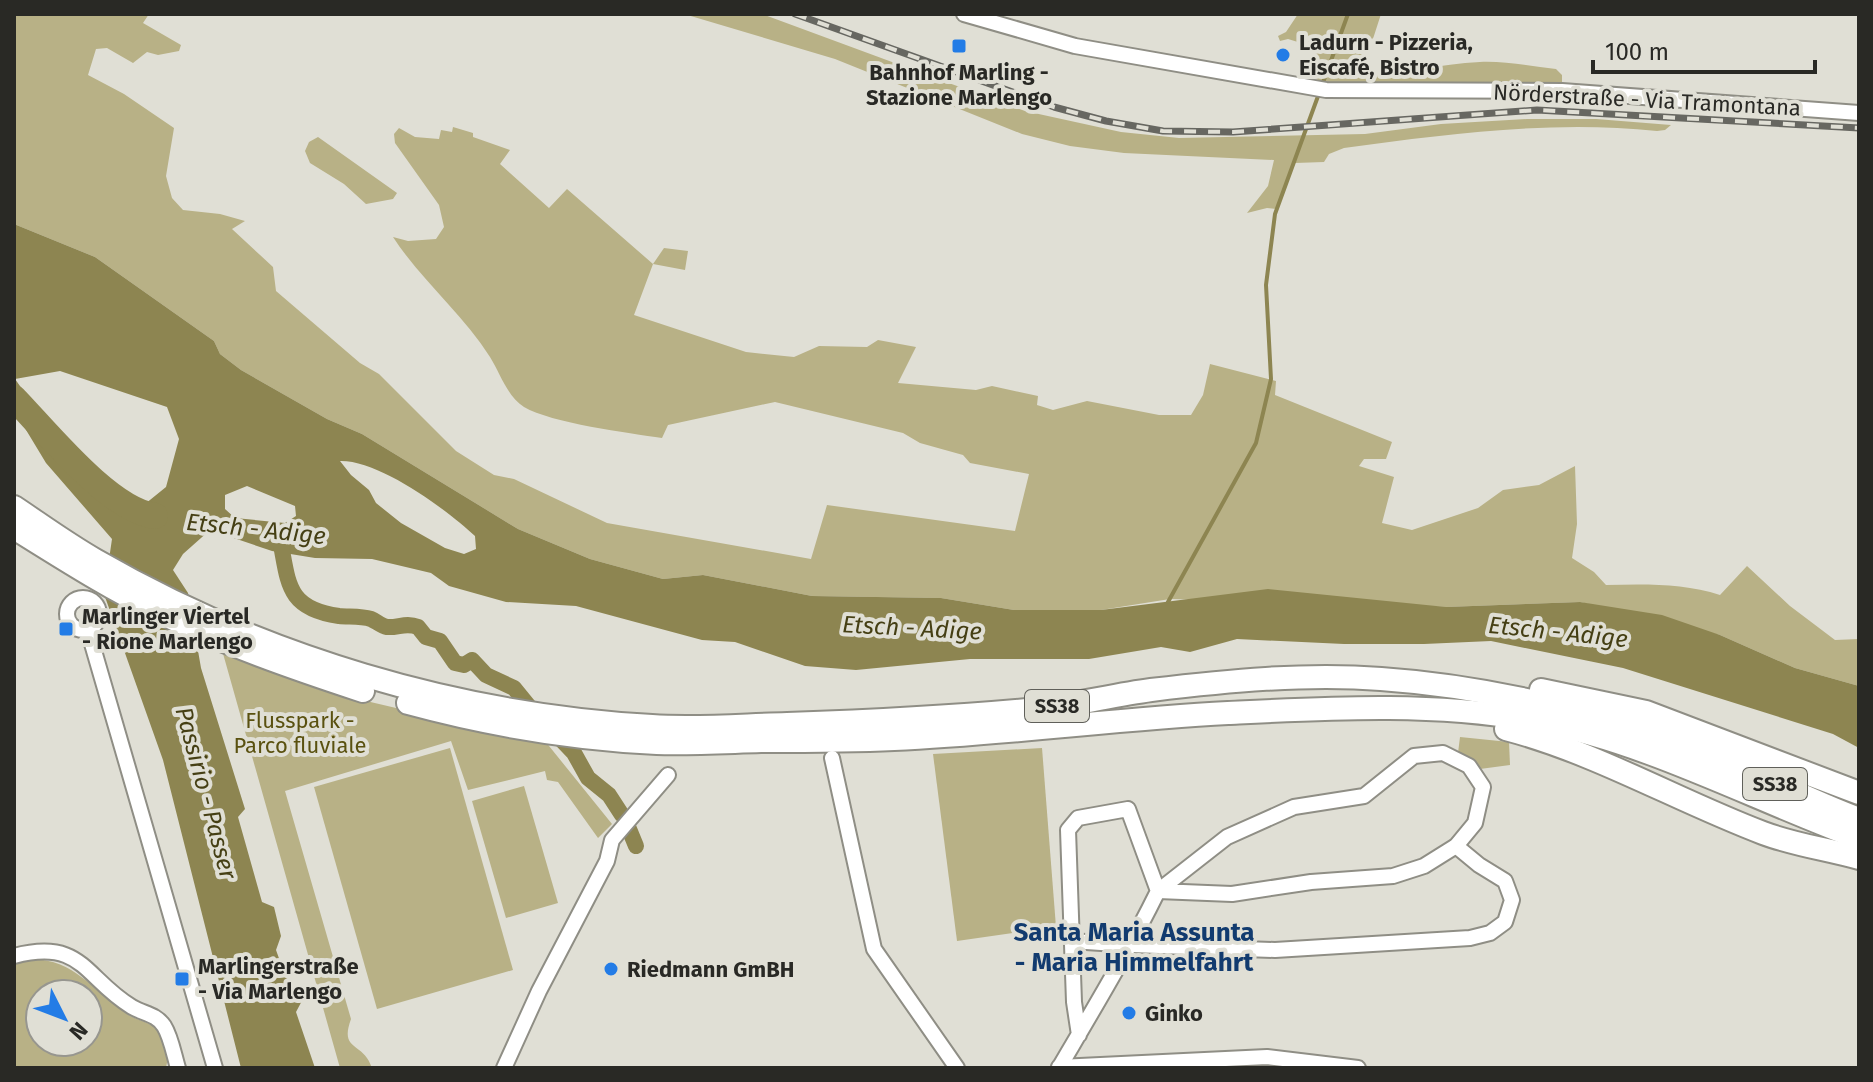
<svg xmlns="http://www.w3.org/2000/svg" width="1873" height="1082" font-family="'Fira Sans',sans-serif">
<style>
.green{fill:#b8b186;fill-rule:evenodd}
.water{fill:#8d8551;fill-rule:evenodd}
.lines{fill:none;stroke-linecap:round;stroke-linejoin:round}
.stream{stroke:#8d8551;stroke-width:4}
.canal{stroke:#8d8551;stroke-width:16}
.river{stroke:#8d8551;stroke-width:26}
.minor-casing{stroke:#8f8e85;stroke-width:18}
.highway-casing{stroke:#8f8e85;stroke-width:26}
.minor{stroke:#fff;stroke-width:14}
.highway{stroke:#fff;stroke-width:22}
.rail-casing{stroke:#676761;stroke-width:7}
.rail{stroke:#e0dfd5;stroke-width:4;stroke-dasharray:12;stroke-linecap:butt}
.poi-dot{fill:#237ce6;stroke:#e0dfd5;stroke-width:3}
.labels{text-anchor:middle;dominant-baseline:central;stroke-width:8;stroke-linejoin:round;paint-order:stroke}
.shield{fill:#e0dfd5;stroke:#60605a;stroke-width:2}
.shield-label{font-size:20px;font-weight:bold;fill:#292925}
.poi-label{font-size:22px;font-weight:bold;fill:#292925;stroke:#e0dfd5;text-anchor:start}
.street-label{font-size:22px;fill:#292925;stroke:#e0dfd5}
.park-label{font-size:22px;fill:#5a5110;stroke:#e0dfd5}
.water-label{font-size:24px;font-style:italic;fill:#453f14;stroke:#e0dfd5}
.quarter-label{font-size:26px;font-weight:bold;fill:#123b6f;stroke:#e0dfd5}
</style>
<rect width="100%" height="100%" fill="#e0dfd5"/>
<g class="green">
<path d="M 14,14 L 149,14 L 143,23 L 181,45 L 179,51 L 158,55 L 147,52 L 133,63 L 107,48 L 96,49 L 88,75 L 124,94 L 174,128 L 166,176 L 172,198 L 183,210 L 220,214 L 245,221 L 232,229 L 273,267 L 276,291 L 360,363 L 379,374 L 456,451 L 494,475 L 514,479 L 607,523 L 811,559 L 827,505 L 1015,531 L 1029,474 L 970,463 L 963,455 L 920,443 L 903,433 L 775,402 L 668,425 L 662,438 C 629,433 551,423 524,407 C 507,396 500,373 490,357 C 462,313 421,280 393,237 L 408,241 L 436,239 L 444,227 L 439,205 L 395,143 L 394,134 L 399,128 L 415,137 L 439,139 L 441,130 L 452,132 L 453,127 L 473,133 L 473,137 L 510,150 L 500,164 L 549,208 L 567,189 L 653,264 L 664,248 L 688,251 L 685,270 L 653,264 L 634,315 L 746,352 L 794,357 L 819,346 L 867,347 L 878,340 L 916,347 L 898,383 L 976,390 L 992,386 L 1038,396 L 1037,405 L 1053,410 L 1087,401 L 1159,415 L 1191,415 L 1203,395 L 1210,364 L 1276,381 L 1275,395 L 1392,442 L 1386,459 L 1364,459 L 1359,466 L 1394,477 L 1382,523 L 1412,530 L 1478,508 L 1503,490 L 1539,485 L 1575,466 L 1577,524 L 1572,558 L 1594,572 L 1606,585 C 1644,584 1684,583 1720,595 L 1747,566 L 1790,606 L 1835,640 L 1859,639 L 1859,686 L 1795,668 L 1720,635 L 1580,602 L 1446,607 L 1170,599 L 1101,610 L 1014,610 L 941,598 L 812,596 L 703,575 L 663,579 L 590,559 L 518,529 L 362,434 L 327,419 L 241,370 L 220,354 L 214,341 L 95,257 L 14,224 Z"/>
<path d="M 684,14 L 762,14 L 1025,111 L 1121,132 L 1179,138 L 1365,134 L 1441,124 L 1527,119 L 1596,119 L 1671,125 L 1665,130 L 1657,131 C 1552,120 1447,134 1344,148 L 1329,154 L 1324,162 L 1295,163 L 1276,209 L 1267,208 L 1247,213 L 1268,186 L 1274,160 L 1124,153 L 1070,146 L 1022,134 L 835,59 Z"/>
<path d="M 1298,14 L 1381,14 L 1361,76 C 1401,74 1440,64 1480,62 C 1505,61 1531,66 1556,69 L 1562,75 L 1562,86 L 1331,84 L 1312,78 L 1309,75 L 1314,47 L 1288,39 L 1280,41 L 1278,36 L 1286,32 Z"/>
<path d="M 318,137 L 397,193 L 393,199 L 366,204 L 344,184 L 310,163 L 305,151 L 309,142 Z"/>
<path d="M 222,650 L 362,700 L 494,731 L 545,741 L 612,824 L 598,838 L 558,782 L 547,780 L 545,771 L 468,790 L 451,741 L 285,791 L 351,1019 C 339,1052 363,1041 372,1068 L 340,1068 Z"/>
<path d="M 1460,737 L 1509,742 L 1510,765 L 1480,769 L 1458,753 Z"/>
<path d="M 450,748 L 513,970 L 377,1009 L 314,787 Z"/>
<path d="M 1042,748 L 1056,927 L 957,941 L 933,754 Z"/>
<path d="M 524,786 L 558,903 L 506,918 L 472,801 Z"/>
<path d="M 31,959 C 74,959 94,991 127,1014 C 137,1021 151,1021 159,1032 C 167,1042 169,1056 166,1068 L 14,1068 L 14,965 ZM 40,994 L 88,994 L 88,1042 L 40,1042 Z"/>
</g>
<path class="water" d="M 14,224 L 95,257 L 214,341 L 220,354 L 241,370 L 327,419 L 362,434 L 518,529 L 590,559 L 663,579 L 703,575 L 812,596 L 941,598 L 1014,610 L 1101,610 L 1268,589 L 1446,607 L 1580,602 L 1662,615 L 1720,635 L 1795,668 L 1859,686 L 1859,748 L 1833,734 L 1623,668 L 1491,641 L 1424,644 L 1344,644 L 1237,639 L 1190,652 L 1161,647 L 1089,659 L 970,659 L 856,670 L 805,666 L 735,642 L 702,640 L 576,606 L 506,602 L 449,586 L 431,573 L 372,559 L 315,558 L 272,551 L 210,530 L 183,554 L 173,570 L 188,593 L 201,668 L 245,809 L 238,817 L 262,902 L 274,907 L 281,936 L 276,950 L 286,978 L 302,989 L 304,997 L 296,1012 L 315,1068 L 241,1068 L 163,760 L 104,594 L 112,539 L 46,463 L 14,410 ZM 60,371 L 167,407 L 179,439 L 166,487 L 145,504 L 113,501 L 67,452 L 15,379 ZM 340,461 C 379,460 446,509 475,536 L 476,549 L 464,554 L 445,548 L 401,523 L 376,503 L 369,490 L 351,475 ZM 247,486 L 295,506 L 296,516 L 285,523 L 235,518 L 225,509 L 225,495 Z"/>
<g class="lines">
<path class="stream" d="M 1168,602 L 1256,443 L 1271,379 L 1266,285 L 1275,214 L 1348,14"/>
<g class="canal">
<path d="M 279,535 C 289,581 284,608 339,616 C 349,617 361,616 371,619 C 376,621 381,626 387,627 C 398,628 406,622 418,627 L 426,637 L 440,641 L 455,663 L 464,665 L 472,660 L 486,675 L 514,688 L 536,715"/>
<path d="M 553,731 L 574,753 L 588,778 L 609,795 L 622,815"/>
<path d="M 629,829 L 636,846"/>
</g>
<path class="river" d="M 14,398 C 47,432 109,510 155,516"/>
<g class="minor-casing">
<g id="minor">
<path d="M 964,14 L 1075,46 L 1326,90 L 1562,91 L 1859,113"/>
<circle cx="83" cy="614" r="16"/>
<path d="M 88,630 L 215,1068"/>
<path d="M 1443,753 L 1469,766 L 1483,787 L 1475,823 L 1456,846 L 1424,866 L 1393,876 L 1311,882 L 1232,894 L 1158,891 L 1227,837 L 1294,807 L 1364,796 L 1414,756 Z"/>
<path d="M 832,758 L 874,949 L 957,1068"/>
<path d="M 1071,941 L 1131,945 L 1275,950 L 1470,938 L 1490,933 L 1505,922 L 1512,900 L 1505,881 L 1479,865 L 1456,846"/>
<path d="M 14,956 C 83,938 84,978 132,1007 C 144,1014 156,1014 164,1026 C 171,1037 174,1055 178,1068"/>
<path d="M 1059,1067 L 1267,1057 L 1358,1068"/>
<path d="M 504,1068 L 539,991 L 607,861 L 612,840 L 668,775"/>
<path d="M 1059,1068 C 1093,1010 1128,952 1158,891 L 1128,809 L 1078,818 L 1068,830 L 1074,1002 L 1079,1035"/>
</g>
</g>
<g class="highway-casing">
<g id="highway">
<path d="M 14,507 C 41,525 67,544 95,560 C 263,657 458,715 652,726 C 697,729 743,725 787,724 C 871,721 954,717 1037,709 C 1075,705 1113,695 1151,690 C 1226,681 1306,673 1381,679 C 1483,686 1595,712 1691,747 C 1748,768 1802,798 1859,819"/>
<path d="M 14,528 C 61,557 107,587 157,611 C 224,644 293,668 363,691"/>
<path d="M 1541,690 L 1646,712 L 1859,793"/>
<path d="M 408,703 C 489,725 573,739 657,743 C 691,744 726,742 761,741 C 805,741 850,741 894,739 C 1006,734 1116,719 1228,713 C 1331,708 1436,702 1538,721 C 1650,743 1753,799 1859,838"/>
<path d="M 1506,729 C 1597,753 1676,800 1763,833 C 1795,845 1827,849 1859,858"/>
</g>
</g>
<use href="#minor" class="minor"/>
<use href="#highway" class="highway"/>
<g class="rail-casing">
<path id="rail" d="M 795,14 L 1054,107 L 1106,121 L 1163,131 L 1233,132 L 1537,110 L 1859,128"/>
</g>
<use href="#rail" class="rail"/>
</g>
<g class="poi-dot">
<rect x="951" y="38" width="16" height="16" rx="4"/>
<circle cx="1283" cy="55" r="8"/>
<rect x="58" y="621" width="16" height="16" rx="4"/>
<circle cx="611" cy="969" r="8"/>
<rect x="174" y="971" width="16" height="16" rx="4"/>
<circle cx="1129" cy="1013" r="8"/>
</g>
<g class="labels">
<g class="shield">
<rect x="1025" y="690" width="64" height="32" rx="6"/>
<rect x="1743" y="768" width="64" height="32" rx="6"/>
</g>
<g class="shield-label">
<text x="1057" y="706">SS38</text>
<text x="1775" y="784">SS38</text>
</g>
<g class="poi-label">
<text x="1299" y="42">Ladurn - Pizzeria,<tspan x="1299" dy="25">Eiscafé, Bistro</tspan></text>
<text x="959" y="72" text-anchor="middle">Bahnhof Marling -<tspan x="959" dy="25">Stazione Marlengo</tspan></text>
<text x="82" y="616">Marlinger Viertel<tspan x="82" dy="25">- Rione Marlengo</tspan></text>
<text x="198" y="966">Marlingerstraße<tspan x="198" dy="25">- Via Marlengo</tspan></text>
<text x="627" y="969">Riedmann GmBH</text>
<text x="1145" y="1013">Ginko</text>
</g>
<g class="street-label">
<text transform="translate(1647 100) rotate(3)">Nörderstraße - Via Tramontana</text>
</g>
<g class="park-label">
<text x="300" y="720">Flusspark -<tspan x="300" dy="25">Parco fluviale</tspan></text>
</g>
<g class="water-label">
<text transform="translate(256 529) rotate(6)">Etsch - Adige</text>
<text transform="translate(912 628) rotate(3)">Etsch - Adige</text>
<text transform="translate(1558 632) rotate(6)">Etsch - Adige</text>
<text transform="translate(206 793) rotate(75)">Passirio - Passer</text>
</g>
<g class="quarter-label">
<text x="1134" y="932">Santa Maria Assunta<tspan x="1134" dy="30">- Maria Himmelfahrt</tspan></text>
</g>
</g>
<rect width="1873" height="1082" fill="none" stroke="#292925" stroke-width="32"/>
<g transform="translate(64 1018) rotate(132)"><circle r="38" fill="#e0dfd5" stroke="#97968f" stroke-width="2"/>
<path d="M0-6L14 30L0 20L-14 30Z" fill="#237ce6"/>
<text y="-12" font-size="22" font-weight="bold" text-anchor="middle" fill="#292925">N</text>
</g>
<path d="M1593 60v12h222v-12" fill="none" stroke="#292925" stroke-width="4"/>
<text x="1605" y="60" font-size="24" fill="#292925" stroke="#e0dfd5" stroke-width="6" paint-order="stroke">100 m</text>
</svg>
